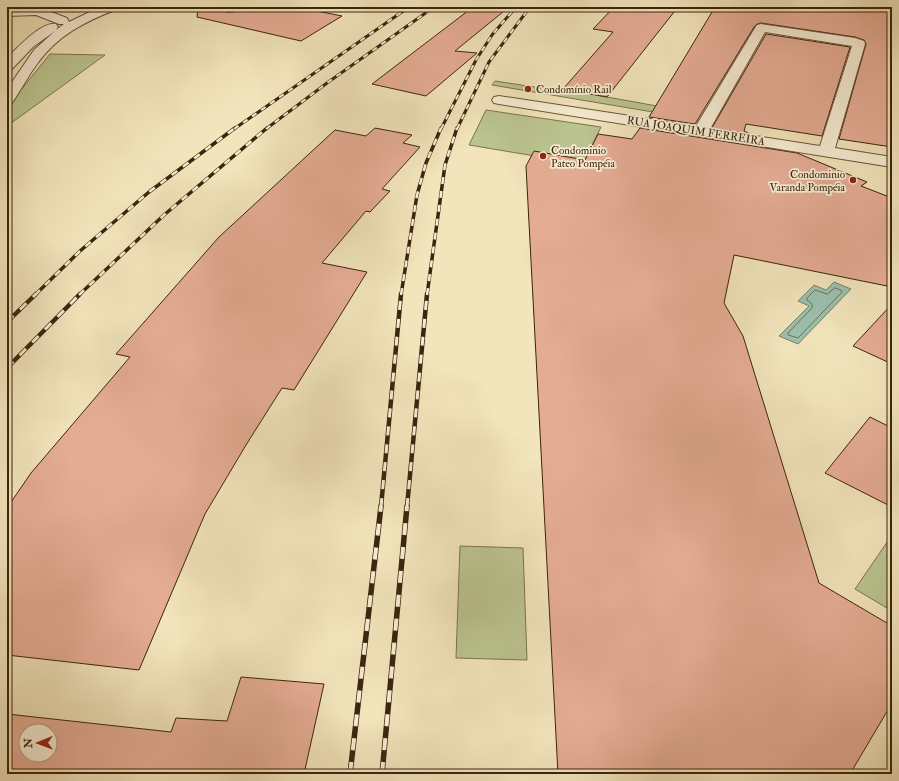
<svg xmlns="http://www.w3.org/2000/svg" width="899" height="781" font-family="'IM FELL Double Pica',serif">
<style>
.green{fill:#bbc490;stroke:#7b744e}
.water{fill:#9cbfac;stroke:#75816c}
.lines{fill:none;stroke-linecap:round;stroke-linejoin:round}
.shore{stroke:#6c725c;stroke-width:1}
.building{fill:#e5ac94;stroke:#3b250d;fill-rule:evenodd}
.lane-casing{stroke:#695538;stroke-width:2}
.street-casing{stroke:#695538;stroke-width:2}
.lane{fill:#f7edd3;fill-rule:evenodd}
.street{fill:#f7edd3;fill-rule:evenodd}
.rail-far3-casing{stroke:#3b250d;stroke-width:3}
.rail-far2-casing{stroke:#3b250d;stroke-width:3.5}
.rail-far1-casing{stroke:#3b250d;stroke-width:4.5}
.rail-casing{stroke:#3b250d;stroke-width:5.5}
.rail-far3{stroke:#f7edd3;stroke-width:2;stroke-dasharray:5.5;stroke-linecap:butt}
.rail-far2{stroke:#f7edd3;stroke-width:2.5;stroke-dasharray:7;stroke-linecap:butt}
.rail-far1{stroke:#f7edd3;stroke-width:3;stroke-dasharray:9;stroke-linecap:butt}
.rail{stroke:#f7edd3;stroke-width:4;stroke-dasharray:12;stroke-linecap:butt}
.poi-dot{fill:#8f2418;stroke:#f7edd3;stroke-width:1.5}
.labels{text-anchor:middle;dominant-baseline:central;stroke-width:3.5;stroke-linejoin:round;paint-order:stroke}
.far-poi-label{font-size:11px;fill:#3b250d;stroke:#f7edd3;text-anchor:start}
.far-street-label{font-size:11px;fill:#3b250d;stroke:#f7edd3}
</style>
<rect width="100%" height="100%" fill="#f2e4bb"/>
<filter id="stains"><feTurbulence type="fractalNoise" baseFrequency=".005" numOctaves="4"/><feColorMatrix values="0 0 0 0 .2 0 0 0 0 .09 0 0 0 0 .02 0 0 0 .5 -.17"/></filter>
<radialGradient id="worn" r=".72"><stop offset=".6" stop-color="#630" stop-opacity="0"/><stop offset="1" stop-color="#630" stop-opacity=".3"/></radialGradient>
<g class="green">
<path d="M 50,54 L 105,55 L 7,126 L 7,107 Z"/>
<path d="M 495,81 L 574,93 L 579,92 L 657,106 L 653,112 L 492,85 Z"/>
<path d="M 486,110 L 601,127 L 583,164 L 469,145 Z"/>
<path d="M 892,535 L 892,611 L 855,589 Z"/>
<path d="M 460,546 L 523,548 L 527,660 L 456,658 Z"/>
</g>
<path class="water" d="M 834,282 L 851,289 L 798,344 L 779,336 L 809,306 L 798,301 L 814,285 L 826,290 Z"/>
<g class="lines">
<path class="shore" d="M 835,288 L 841,290 L 842,292 L 798,338 L 788,335 L 788,333 L 812,308 L 812,304 L 807,300 L 807,298 L 815,290 L 827,294 Z"/>
</g>
<g class="building">
<path d="M 198,7 L 224,7 L 226,12 L 233,12 L 239,7 L 297,7 L 342,16 L 301,41 L 197,17 Z"/>
<path d="M 473,7 L 509,7 L 455,51 L 477,53 L 426,96 L 372,84 Z"/>
<path d="M 614,7 L 678,7 L 607,97 L 563,89 L 613,32 L 593,29 Z"/>
<path d="M 715,7 L 892,7 L 892,42 L 889,51 L 892,52 L 892,147 L 839,139 L 866,44 L 864,40 L 855,37 L 761,23 L 757,24 L 754,27 L 695,124 L 649,117 Z"/>
<path d="M 766,34 L 850,47 L 822,136 L 746,124 L 744,131 L 750,134 L 712,128 Z"/>
<path d="M 375,128 L 412,135 L 403,143 L 420,147 L 382,189 L 390,191 L 370,212 L 366,211 L 322,263 L 367,272 L 294,390 L 282,388 L 246,445 L 205,514 L 139,670 L 7,655 L 7,508 L 31,473 L 130,357 L 116,354 L 219,237 L 335,130 L 366,136 Z"/>
<path d="M 640,128 L 797,153 L 867,182 L 861,186 L 892,198 L 892,287 L 734,255 L 724,303 L 743,336 L 819,583 L 892,626 L 892,703 L 850,774 L 558,774 L 526,166 L 534,151 L 585,160 L 598,134 L 632,139 Z"/>
<path d="M 892,304 L 892,364 L 853,346 Z"/>
<path d="M 870,417 L 892,428 L 892,507 L 825,473 Z"/>
<path d="M 241,677 L 324,684 L 304,774 L 7,774 L 7,714 L 171,732 L 176,718 L 227,721 ZM 26,731 L 50,731 L 50,755 L 26,755 Z"/>
</g>
<g class="lines">
<g class="lane-casing">
<path id="lane" d="M 226,7 L 238,7 L 232,11 L 226,11 Z"/>
</g>
<g class="street-casing">
<g id="street">
<path d="M 38,7 L 67,18 L 69,22 L 100,7 L 117,7 L 115,10 C 84,22 57,36 37,64 C 28,76 21,90 12,103 L 7,104 L 7,89 L 10,85 L 34,50 L 55,31 L 33,47 L 12,69 L 7,70 L 7,58 C 17,48 42,21 56,24 L 58,27 L 56,30 L 64,24 L 59,24 L 36,15 L 7,16 L 7,8 Z"/>
<path d="M 761,24 L 855,38 L 864,41 L 865,44 L 835,148 L 892,157 L 892,167 L 499,104 L 494,103 L 492,100 L 494,97 L 499,96 L 696,126 L 755,28 L 757,25 ZM 765,32 L 852,46 L 820,146 L 710,129 Z"/>
</g>
</g>
<use href="#lane" class="lane"/>
<use href="#street" class="street"/>
<g class="rail-far3-casing">
<g id="rail-far3">
<path d="M 234,129 L 409,7"/>
<path d="M 266,129 L 327,83 L 434,7"/>
<path d="M 441,129 L 476,60 L 492,35 L 516,7"/>
<path d="M 457,129 L 489,62 L 530,7"/>
</g>
</g>
<g class="rail-far2-casing">
<g id="rail-far2">
<path d="M 35,295 L 80,251 L 149,192 L 235,128"/>
<path d="M 79,295 L 164,215 L 267,128"/>
<path d="M 401,295 L 417,195 L 426,163 L 441,128"/>
<path d="M 427,295 L 445,165 L 457,128"/>
</g>
</g>
<g class="rail-far1-casing">
<g id="rail-far1">
<path d="M 7,322 L 36,294"/>
<path d="M 7,368 L 80,294"/>
<path d="M 381,507 L 401,294"/>
<path d="M 407,507 L 427,294"/>
</g>
</g>
<g class="rail-casing">
<g id="rail">
<path d="M 350,774 L 381,506"/>
<path d="M 382,774 L 407,506"/>
</g>
</g>
<use href="#rail-far3" class="rail-far3"/>
<use href="#rail-far2" class="rail-far2"/>
<use href="#rail-far1" class="rail-far1"/>
<use href="#rail" class="rail"/>
</g>
<g class="poi-dot">
<circle cx="528" cy="89" r="4"/>
<circle cx="543" cy="156" r="4"/>
<circle cx="853" cy="180" r="4"/>
</g>
<g class="labels">
<g class="far-poi-label">
<text x="536" y="89">Condomínio Rail</text>
<text x="551" y="150">Condominio<tspan x="551" dy="13">Pateo Pompéia</tspan></text>
<text x="845" y="174" text-anchor="end">Condominio<tspan x="845" dy="13">Varanda Pompéia</tspan></text>
</g>
<g class="far-street-label">
<text transform="translate(696 131) rotate(9)">RUA JOAQUIM FERREIRA</text>
</g>
</g>
<rect width="899" height="781" fill="none" stroke="#f2e4bb" stroke-width="24"/>
<rect x="8" y="8" width="883" height="765" fill="none" stroke="#3b250d" stroke-width="2"/>
<rect x="12" y="12" width="875" height="757" fill="none" stroke="#3b250d"/>
<g transform="translate(38 743) rotate(269)"><circle r="19" fill="#f7edd3" stroke="#ac9d84"/>
<path d="M0-3L7 15L0 10L-7 15Z" fill="#8f2418"/>
<text y="-6" font-size="11" font-weight="bold" text-anchor="middle" fill="#3b250d">N</text>
</g>
<rect width="100%" height="100%" filter="url(#stains)"/>
<rect width="100%" height="100%" fill="url(#worn)"/>
</svg>
